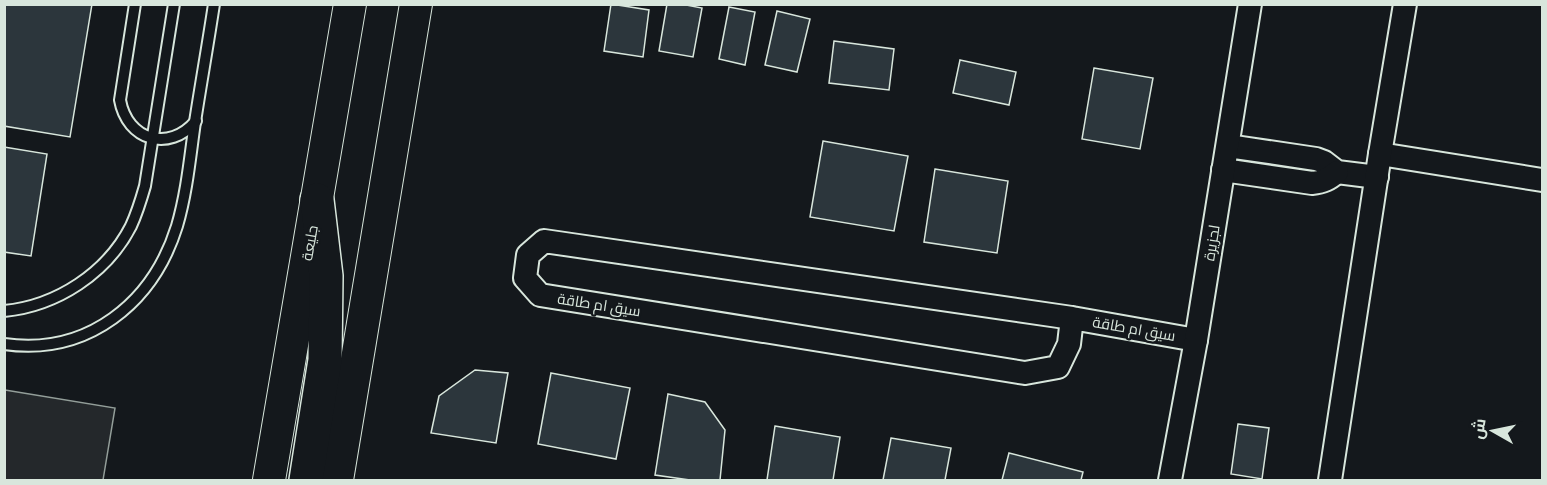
<svg xmlns="http://www.w3.org/2000/svg" width="1547" height="485" font-family="'Roboto Condensed',Cairo,sans-serif">
<style>
.parking{fill:#24282b;stroke:#939e99;stroke-width:1.5}
.building{fill:#2c363c;stroke:#d8e6dc;stroke-width:1.5}
.lines{fill:none;stroke-linecap:round;stroke-linejoin:round}
.lane-casing{stroke:#d8e6dc;stroke-width:14}
.street-casing{stroke:#d8e6dc;stroke-width:26}
.secondary-casing{stroke:#d8e6dc;stroke-width:34}
.primary-casing{stroke:#d8e6dc;stroke-width:36}
.lane{stroke:#14181c;stroke-width:10}
.street{stroke:#14181c;stroke-width:22}
.secondary{stroke:#14181c;stroke-width:32}
.primary{stroke:#14181c;stroke-width:33}
.labels{text-anchor:middle;dominant-baseline:central;stroke-width:4.5;stroke-linejoin:round;paint-order:stroke}
.street-label{font-size:15px;fill:#d8e6dc;stroke:#14181c}
</style>
<rect width="100%" height="100%" fill="#14181c"/>
<path class="parking" d="M 5,390 L 115,408 L 103,480 L 5,480 Z"/>
<g class="building">
<path d="M 4,4 L 92,4 L 70,137 L 4,126 Z"/>
<path d="M 611,4 L 649,10 L 643,57 L 604,51 Z"/>
<path d="M 667,4 L 681,4 L 702,8 L 693,57 L 659,51 Z"/>
<path d="M 729,7 L 755,12 L 745,65 L 719,59 Z"/>
<path d="M 777,11 L 810,19 L 797,72 L 765,65 Z"/>
<path d="M 834,41 L 894,49 L 889,90 L 829,83 Z"/>
<path d="M 960,60 L 1016,72 L 1009,105 L 953,93 Z"/>
<path d="M 1094,68 L 1153,78 L 1140,149 L 1082,139 Z"/>
<path d="M 823,141 L 908,156 L 894,231 L 810,217 Z"/>
<path d="M 4,147 L 47,154 L 31,256 L 4,252 Z"/>
<path d="M 935,169 L 1008,181 L 997,253 L 924,242 Z"/>
<path d="M 475,370 L 508,373 L 496,443 L 431,433 L 439,396 Z"/>
<path d="M 551,373 L 630,388 L 616,459 L 538,444 Z"/>
<path d="M 668,394 L 705,402 L 725,430 L 720,480 L 690,480 L 655,475 Z"/>
<path d="M 1238,424 L 1269,428 L 1262,479 L 1231,474 Z"/>
<path d="M 775,426 L 840,437 L 833,480 L 767,480 Z"/>
<path d="M 891,438 L 951,448 L 945,480 L 883,480 Z"/>
<path d="M 1009,453 L 1083,472 L 1081,480 L 1002,480 Z"/>
</g>
<g class="lines">
<g class="lane-casing">
<g id="lane">
<path d="M 135,4 L 120,100 C 127,140 169,153 196,121"/>
<path d="M 4,311 C 57,306 107,273 131,226 C 137,213 141,200 145,186 L 174,4"/>
<path d="M 4,344 C 88,356 153,303 177,226 C 187,192 190,157 195,122 C 201,83 208,44 214,4"/>
</g>
</g>
<g class="street-casing">
<g id="street">
<path d="M 1228,146 L 1316,159 L 1324,162 L 1337,172 L 1377,177"/>
<path d="M 1380,154 L 1542,180"/>
<path d="M 1223,170 L 1312,183 C 1323,182 1329,179 1337,172"/>
<path d="M 1072,318 L 1069,344 L 1058,367 L 1025,373 L 540,295 L 525,278 L 528,255 L 544,241 L 1072,318 L 1196,340"/>
<path d="M 1170,480 L 1196,340 L 1250,4"/>
<path d="M 1330,480 L 1380,154 L 1405,4"/>
</g>
</g>
<g class="secondary-casing">
<g id="secondary">
<path d="M 269,480 L 350,4"/>
<path d="M 337,480 L 416,4"/>
</g>
</g>
<g class="primary-casing">
<path id="primary" d="M 306,480 L 325,360 L 326,276 L 317,200"/>
</g>
<use href="#lane" class="lane"/>
<use href="#street" class="street"/>
<use href="#secondary" class="secondary"/>
<use href="#primary" class="primary"/>
</g>
<g class="labels">
<g class="street-label">
<text transform="translate(310 243) rotate(-80)">جليعة</text>
<text transform="translate(1212 243) rotate(-81)">لجزيرة</text>
<text transform="translate(599 305) rotate(9)">سيق ام طاقة</text>
<text transform="translate(1134 329) rotate(10)">سيق ام طاقة</text>
</g>
</g>
<rect width="1547" height="485" fill="none" stroke="#d8e6dc" stroke-width="12"/>
<g transform="translate(1493 431) rotate(279)" stroke="#14181c" stroke-width="4.5" paint-order="stroke">
<path d="M0-4.5L10 22L0 15L-10 22Z" fill="#d8e6dc"/>
<text y="-9" font-size="16" font-weight="bold" text-anchor="middle" fill="#d8e6dc">ش</text>
</g>
</svg>
